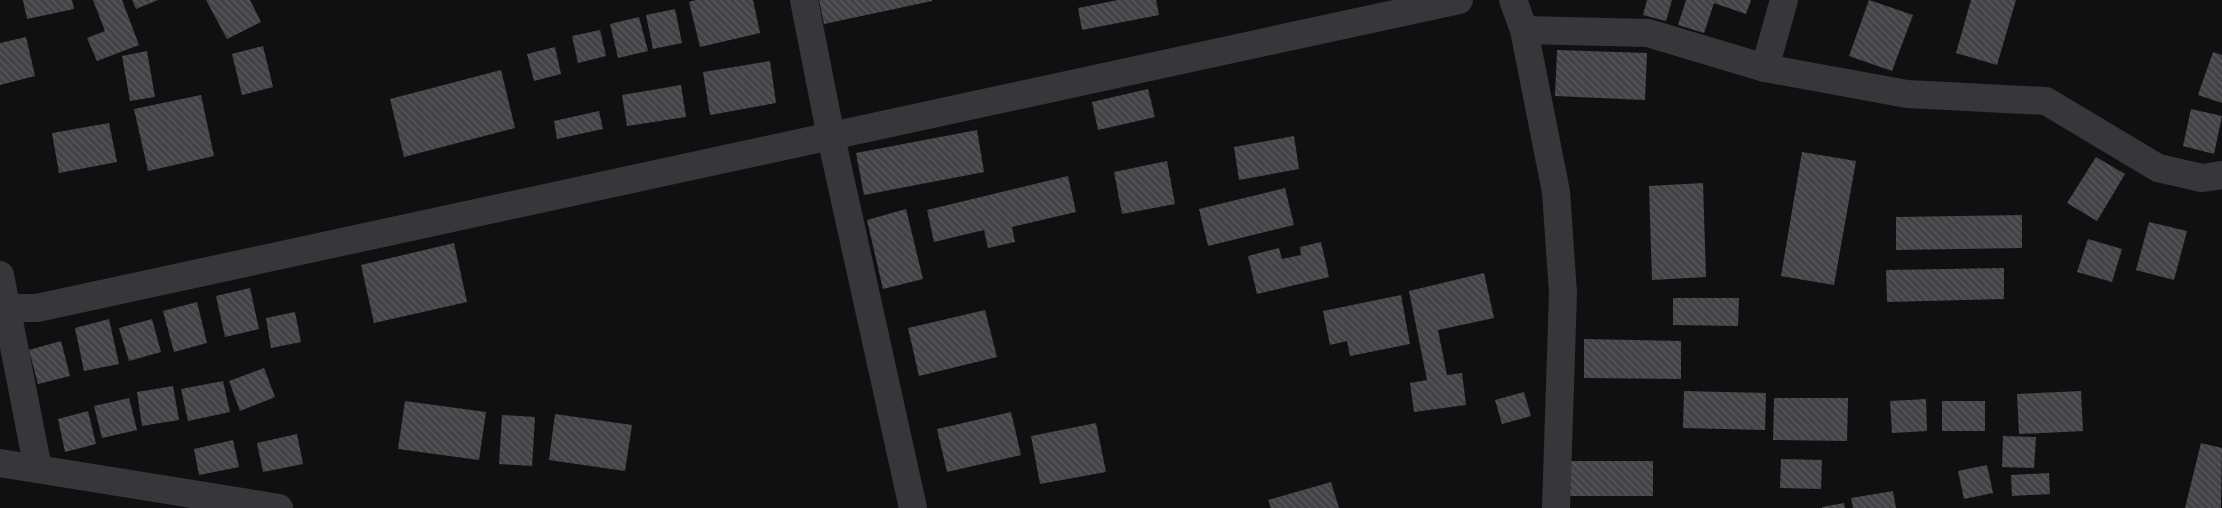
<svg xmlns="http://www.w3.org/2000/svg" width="2222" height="508" font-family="'Fira Sans Condensed',sans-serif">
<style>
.building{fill:url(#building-back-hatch)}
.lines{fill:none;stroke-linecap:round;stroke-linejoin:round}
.minor{stroke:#37373b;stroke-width:28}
</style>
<defs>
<pattern id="building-back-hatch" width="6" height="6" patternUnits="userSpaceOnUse" patternTransform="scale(1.25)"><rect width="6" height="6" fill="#424247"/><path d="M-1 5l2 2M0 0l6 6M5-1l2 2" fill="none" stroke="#5a5a5f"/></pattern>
</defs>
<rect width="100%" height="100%" fill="#111011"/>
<g class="building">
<path d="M 23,0 L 72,0 L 74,9 L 27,19 Z"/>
<path d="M 93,0 L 122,0 L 139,45 L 97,61 L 87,38 L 105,31 Z"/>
<path d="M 132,0 L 158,0 L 136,9 Z"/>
<path d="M 206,0 L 250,0 L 261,22 L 227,39 Z"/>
<path d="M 696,0 L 753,0 L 760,33 L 700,47 L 689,2 Z"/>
<path d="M 819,0 L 932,0 L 932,1 L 824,24 Z"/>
<path d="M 1118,0 L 1156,0 L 1159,15 L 1082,30 L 1078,8 Z"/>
<path d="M 1647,0 L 1672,0 L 1666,21 L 1643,15 Z"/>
<path d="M 1686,0 L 1751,0 L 1746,14 L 1714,3 L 1704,33 L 1678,25 Z"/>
<path d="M 1869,0 L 1913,15 L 1892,71 L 1849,56 Z"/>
<path d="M 1971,0 L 2016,0 L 1997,65 L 1956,53 Z"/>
<path d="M 675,9 L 682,43 L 653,49 L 646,15 Z"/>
<path d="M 639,17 L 648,51 L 618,58 L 610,24 Z"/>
<path d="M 600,30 L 606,56 L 578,63 L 572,36 Z"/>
<path d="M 26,37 L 35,76 L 0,85 L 0,43 Z"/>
<path d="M 263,46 L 273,87 L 242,95 L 232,54 Z"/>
<path d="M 555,47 L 561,74 L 534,81 L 527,54 Z"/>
<path d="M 1557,50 L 1647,53 L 1645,100 L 1555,96 Z"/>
<path d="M 147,51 L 155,97 L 130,101 L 122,56 Z"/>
<path d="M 2213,52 L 2222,55 L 2222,103 L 2198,95 Z"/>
<path d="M 770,61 L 776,103 L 710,115 L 703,72 Z"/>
<path d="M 501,70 L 515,128 L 404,157 L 390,99 Z"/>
<path d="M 681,85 L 686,117 L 627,126 L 622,95 Z"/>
<path d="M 1148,89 L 1155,117 L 1098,130 L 1092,102 Z"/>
<path d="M 201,95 L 214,156 L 148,171 L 134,109 Z"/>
<path d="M 2191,109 L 2222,116 L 2214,154 L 2183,146 Z"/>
<path d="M 599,111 L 603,129 L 557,139 L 554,121 Z"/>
<path d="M 109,123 L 117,162 L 59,173 L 52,133 Z"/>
<path d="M 977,130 L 984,172 L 864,195 L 856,153 Z"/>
<path d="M 1294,136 L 1299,169 L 1239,180 L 1234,147 Z"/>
<path d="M 1802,152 L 1856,161 L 1834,285 L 1781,276 Z"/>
<path d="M 2096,157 L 2125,174 L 2097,221 L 2067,203 Z"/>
<path d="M 1167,161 L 1175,204 L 1122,214 L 1114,172 Z"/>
<path d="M 1068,176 L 1076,212 L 1012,227 L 1015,242 L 988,248 L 984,230 L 934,242 L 927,210 Z"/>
<path d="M 1703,183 L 1706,277 L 1652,280 L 1649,186 Z"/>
<path d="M 1285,188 L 1294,225 L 1208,246 L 1199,209 Z"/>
<path d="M 906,209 L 923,279 L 883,289 L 867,220 Z"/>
<path d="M 2022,215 L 2022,248 L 1896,250 L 1896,217 Z"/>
<path d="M 2149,222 L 2187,231 L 2174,280 L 2136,270 Z"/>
<path d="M 2088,239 L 2122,249 L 2112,282 L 2077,272 Z"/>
<path d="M 1321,242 L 1329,277 L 1257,294 L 1248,256 L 1279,248 L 1282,259 L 1301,255 L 1300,247 Z"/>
<path d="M 454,243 L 467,302 L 374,323 L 361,265 Z"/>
<path d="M 2004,268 L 2004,299 L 1887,302 L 1886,270 Z"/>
<path d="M 1484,273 L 1494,318 L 1438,330 L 1447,375 L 1462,373 L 1466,405 L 1414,412 L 1410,383 L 1427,380 L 1409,291 Z"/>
<path d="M 250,288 L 259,329 L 225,337 L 216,296 Z"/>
<path d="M 1401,295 L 1410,344 L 1350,356 L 1347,341 L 1330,345 L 1323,311 Z"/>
<path d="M 1673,298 L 1739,298 L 1738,326 L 1673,325 Z"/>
<path d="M 197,302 L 207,343 L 174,352 L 163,311 Z"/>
<path d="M 985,310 L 997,357 L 919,376 L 908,328 Z"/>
<path d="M 295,312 L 301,342 L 271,348 L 266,318 Z"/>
<path d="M 109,319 L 119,364 L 84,371 L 75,328 Z"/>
<path d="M 152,319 L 161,352 L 129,361 L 119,328 Z"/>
<path d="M 1584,339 L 1681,341 L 1681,379 L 1584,378 Z"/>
<path d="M 61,341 L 70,376 L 38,384 L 29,350 Z"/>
<path d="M 264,368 L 275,397 L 240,411 L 229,381 Z"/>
<path d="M 223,381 L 230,412 L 188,421 L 181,389 Z"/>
<path d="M 173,386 L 179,420 L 142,426 L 137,392 Z"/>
<path d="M 1684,391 L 1766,393 L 1765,430 L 1683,428 Z"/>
<path d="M 2081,391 L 2083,431 L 2019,434 L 2017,394 Z"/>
<path d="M 1524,392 L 1531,416 L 1502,424 L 1495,400 Z"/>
<path d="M 129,398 L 137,430 L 102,438 L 94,406 Z"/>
<path d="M 1774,398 L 1848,398 L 1847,441 L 1773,440 Z"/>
<path d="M 1926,399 L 1927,431 L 1892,433 L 1890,401 Z"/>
<path d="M 405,401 L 486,412 L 479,460 L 398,449 Z"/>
<rect x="1942" y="401" width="43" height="30"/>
<path d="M 88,411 L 96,444 L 65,452 L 58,419 Z"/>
<path d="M 1011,412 L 1021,455 L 947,472 L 937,429 Z"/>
<path d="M 555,414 L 632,425 L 625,471 L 549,460 Z"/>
<path d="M 502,415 L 535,417 L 532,466 L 499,464 Z"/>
<path d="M 1096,423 L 1106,472 L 1040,484 L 1031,436 Z"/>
<path d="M 297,434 L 303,464 L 263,472 L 257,443 Z"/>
<path d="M 2003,436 L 2036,437 L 2034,468 L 2002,467 Z"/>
<path d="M 233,440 L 239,467 L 199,475 L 194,449 Z"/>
<path d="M 2201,443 L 2222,448 L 2221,508 L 2185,508 Z"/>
<path d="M 1781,459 L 1822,460 L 1821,489 L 1780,488 Z"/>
<rect x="1569" y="461" width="84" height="35"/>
<path d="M 1987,465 L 1993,493 L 1964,499 L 1958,471 Z"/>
<path d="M 2049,473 L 2050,494 L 2012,496 L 2011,475 Z"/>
<path d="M 1331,482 L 1339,508 L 1271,508 L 1268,500 Z"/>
<path d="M 1893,491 L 1896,508 L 1853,508 L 1851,498 Z"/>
<path d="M 1844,503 L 1845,508 L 1822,508 L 1822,507 Z"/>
</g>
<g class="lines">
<g class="minor">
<path d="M 804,0 L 831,137 L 913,508"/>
<path d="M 1513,0 L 1524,30 L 1556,192 L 1563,293 L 1556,508"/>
<path d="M 1524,30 L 1648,33 L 1765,68 L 1784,0"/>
<path d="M 1765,68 L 1907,94 L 2046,101 L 2158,168 L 2202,178 L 2222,175"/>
<path d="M 0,275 L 38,469"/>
<path d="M 0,308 L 37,308 L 1459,0"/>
<path d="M 0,463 L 279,508"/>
</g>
</g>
</svg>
